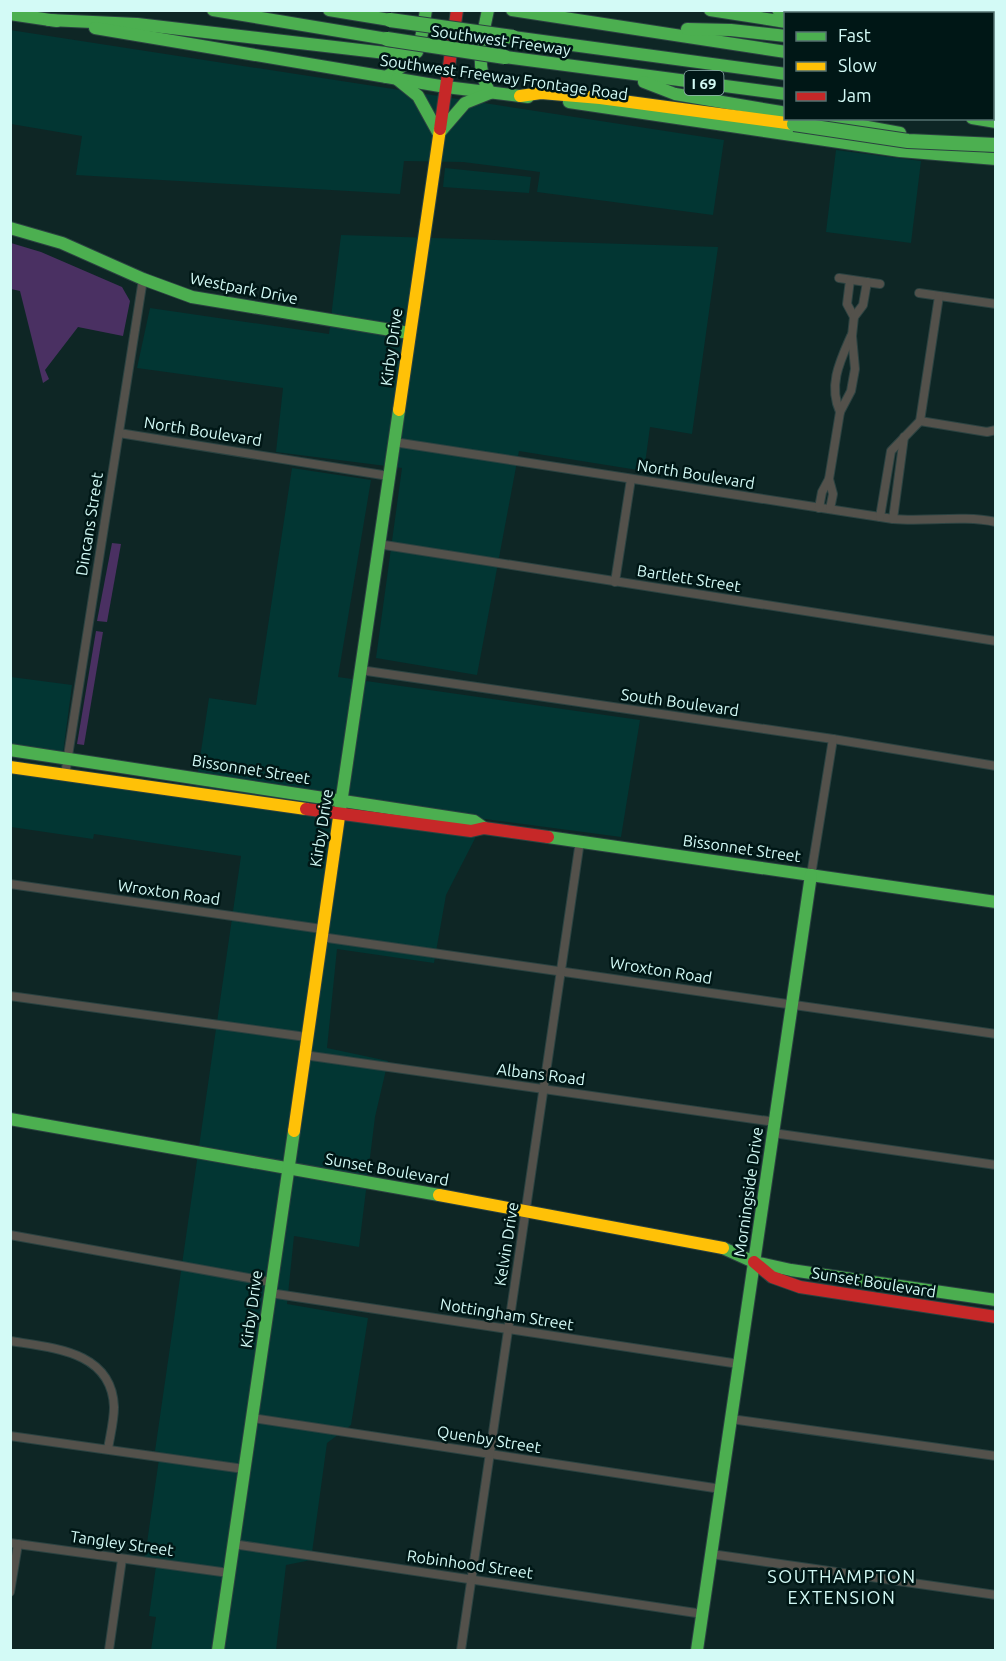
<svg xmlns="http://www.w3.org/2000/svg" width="1006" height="1661" font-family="Ubuntu,sans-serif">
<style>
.built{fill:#023633}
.green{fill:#4a3062}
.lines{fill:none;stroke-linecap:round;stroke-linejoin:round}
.street-casing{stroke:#2b4241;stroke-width:10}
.fast-casing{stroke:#2b4241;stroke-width:14}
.slow-casing{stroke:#2b4241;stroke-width:14}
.jam-casing{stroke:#2b4241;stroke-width:14}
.street{stroke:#53514b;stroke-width:8}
.fast{stroke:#4caf50;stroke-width:12}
.slow{stroke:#ffc107;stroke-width:12}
.jam{stroke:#c62828;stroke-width:12}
.fast-bridge-casing{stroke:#2b4241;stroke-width:16;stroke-linecap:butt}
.fast-bridge{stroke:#4caf50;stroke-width:14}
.labels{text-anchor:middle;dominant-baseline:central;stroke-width:5;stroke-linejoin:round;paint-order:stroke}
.shield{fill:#001716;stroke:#94b6b3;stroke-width:1.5}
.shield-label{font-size:15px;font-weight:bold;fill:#d3faf6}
.street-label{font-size:16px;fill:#d3faf6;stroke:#001716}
.neighbourhood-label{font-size:18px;letter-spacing:1.5px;fill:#d3faf6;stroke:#001716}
</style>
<rect width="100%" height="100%" fill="#0e2625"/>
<g class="built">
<path d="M 10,30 L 724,140 L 713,215 L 537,192 L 540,172 L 463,162 L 404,161 L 400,194 L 76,175 L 82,136 L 11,124 Z"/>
<path d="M 836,150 L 921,161 L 911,243 L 826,232 Z"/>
<path d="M 445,168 L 531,177 L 529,193 L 443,187 Z"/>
<path d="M 341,235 L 718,247 L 692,434 L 650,427 L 644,471 L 519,451 L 477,675 L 376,658 L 402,468 L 276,452 L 283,388 L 137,368 L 150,308 L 329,334 Z"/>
<path d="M 292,468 L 371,480 L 338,677 L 640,720 L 621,837 L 485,819 L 446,895 L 434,963 L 337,949 L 327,1048 L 388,1061 L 375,1117 L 359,1247 L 294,1236 L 287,1304 L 368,1318 L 351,1425 L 327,1443 L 311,1560 L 286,1565 L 276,1650 L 151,1650 L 156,1617 L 149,1616 L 157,1559 L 145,1557 L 160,1452 L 155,1451 L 241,856 L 94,834 L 93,839 L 11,827 L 11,772 L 194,798 L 209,698 L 256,705 Z"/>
<path d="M 11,677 L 72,685 L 63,753 L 11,746 Z"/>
</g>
<g class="green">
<path d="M 11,243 L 41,252 L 122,287 L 130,301 L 123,336 L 78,327 L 45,370 L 49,379 L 43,383 L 20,291 L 11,289 Z"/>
<path d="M 112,543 L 121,544 L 107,622 L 97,621 Z"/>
<path d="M 96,631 L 103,632 L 84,745 L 77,744 Z"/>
</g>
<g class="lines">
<g class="street-casing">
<g id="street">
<path d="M 839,278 L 880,284"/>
<path d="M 850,280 L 847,304 L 854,317"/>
<path d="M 919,293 L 996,304"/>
<path d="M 840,412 C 828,385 840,361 851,336"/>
<path d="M 920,421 L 987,432 L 996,430"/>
<path d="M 119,433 L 389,476"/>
<path d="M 394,442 L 893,519 C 927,522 961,515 996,522"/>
<path d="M 829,479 L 833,494 L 830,509"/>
<path d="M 819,508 L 822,492 L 829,479 L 840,412 L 851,391 L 855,369 L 852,336 L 854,317 L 863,305 L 867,282"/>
<path d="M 880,517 L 891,451 L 920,421 L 939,296"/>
<path d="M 893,519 L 904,437"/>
<path d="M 378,544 L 996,641"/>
<path d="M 615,582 L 631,479"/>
<path d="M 360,670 L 833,739 L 996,766"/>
<path d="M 65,775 L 143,279"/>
<path d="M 811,875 L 833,739"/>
<path d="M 10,884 L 322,929"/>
<path d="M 321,937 L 996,1034"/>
<path d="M 10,996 L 306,1037"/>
<path d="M 304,1055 L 775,1122"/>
<path d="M 773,1133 L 996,1165"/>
<path d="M 10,1235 L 271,1282"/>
<path d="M 270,1293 L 739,1364"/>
<path d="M 10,1341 C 53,1348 112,1351 114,1407 C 114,1421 110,1436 108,1449"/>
<path d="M 252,1418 L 721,1489"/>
<path d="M 731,1419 L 996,1456"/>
<path d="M 10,1436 L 244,1469"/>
<path d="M 10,1543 L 229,1573"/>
<path d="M 233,1544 L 703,1614"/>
<path d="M 711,1554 L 996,1595"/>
<path d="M 10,1592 L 18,1544"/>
<path d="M 109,1650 L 122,1559"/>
<path d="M 461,1650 L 580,841"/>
</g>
</g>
<g class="fast-casing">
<g id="fast">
<path d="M 213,10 L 387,39"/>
<path d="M 329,10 L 390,20"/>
<path d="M 512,10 L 786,52"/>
<path d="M 710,10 L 786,22"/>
<path d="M 778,10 L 799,14"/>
<path d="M 942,10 L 942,14"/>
<path d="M 10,14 L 57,21"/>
<path d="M 49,20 L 137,24 L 403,55 L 417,52"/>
<path d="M 95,28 L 446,87 L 528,97"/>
<path d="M 687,29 L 731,30 L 786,36"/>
<path d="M 513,37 L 786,74"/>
<path d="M 992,41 L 996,42"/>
<path d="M 505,57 L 786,94"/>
<path d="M 386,77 C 420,57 420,47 426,10"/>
<path d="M 992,77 L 996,77"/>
<path d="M 397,79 L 418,96 L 439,134"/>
<path d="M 644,82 L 675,94 L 781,112"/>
<path d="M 992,98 L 996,98"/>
<path d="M 569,102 L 900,151 L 996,159"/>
<path d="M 818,118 L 900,133"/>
<path d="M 972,118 L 996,122"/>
<path d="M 440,132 L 465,103 L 490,93 C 474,66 482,39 488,10"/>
<path d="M 10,228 L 62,243 L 143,279 L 192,297 L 409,333"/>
<path d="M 10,750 L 474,821 L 484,828"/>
<path d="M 339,817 L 399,410"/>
<path d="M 548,837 L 996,902"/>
<path d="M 10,1119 L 439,1195"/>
<path d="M 723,1248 L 754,1262 L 791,1270 L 996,1300"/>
<path d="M 218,1650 L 294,1131"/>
<path d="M 697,1650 L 811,875"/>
</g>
</g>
<g class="slow-casing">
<g id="slow">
<path d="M 992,51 L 996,52"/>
<path d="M 520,96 L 541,93 L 600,98 L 794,124"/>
<path d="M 399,410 L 440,129"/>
<path d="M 10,767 L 306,809"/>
<path d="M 294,1131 L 339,817"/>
<path d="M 439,1195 L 723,1248"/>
</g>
</g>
<g class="jam-casing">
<g id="jam">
<path d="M 440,129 L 457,10"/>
<path d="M 306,809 L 471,831 L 484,828 L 548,837"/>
<path d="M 754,1262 L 772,1277 L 800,1287 L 996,1317"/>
</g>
</g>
<use href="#street" class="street"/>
<use href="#fast" class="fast"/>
<use href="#slow" class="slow"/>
<use href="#jam" class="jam"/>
<g class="fast-bridge-casing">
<g id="fast-bridge">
<path d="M 390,20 L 513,37"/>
<path d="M 387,39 L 505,57"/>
<path d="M 794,124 L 908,141 L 996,145"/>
</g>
</g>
<use href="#fast-bridge" class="fast-bridge"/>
</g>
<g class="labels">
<rect class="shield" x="684.5" y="71" width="39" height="24" rx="4.5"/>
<g class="shield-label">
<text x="704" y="83">I 69</text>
</g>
<g class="street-label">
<text transform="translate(501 40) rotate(8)">Southwest Freeway</text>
<text transform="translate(504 77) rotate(8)">Southwest Freeway Frontage Road</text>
<text transform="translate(244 288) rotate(11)">Westpark Drive</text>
<text transform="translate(391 347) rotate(-82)">Kirby Drive</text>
<text transform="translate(203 431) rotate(9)">North Boulevard</text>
<text transform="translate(696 474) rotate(9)">North Boulevard</text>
<text transform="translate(89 524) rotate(-81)">Dincans Street</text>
<text transform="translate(689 578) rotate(9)">Bartlett Street</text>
<text transform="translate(680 702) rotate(8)">South Boulevard</text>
<text transform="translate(251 769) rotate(9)">Bissonnet Street</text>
<text transform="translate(321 828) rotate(-81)">Kirby Drive</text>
<text transform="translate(742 848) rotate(8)">Bissonnet Street</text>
<text transform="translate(169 892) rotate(8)">Wroxton Road</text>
<text transform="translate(661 970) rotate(9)">Wroxton Road</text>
<text transform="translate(541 1074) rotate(7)">Albans Road</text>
<text transform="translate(387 1169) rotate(10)">Sunset Boulevard</text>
<text transform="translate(748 1192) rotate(-82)">Morningside Drive</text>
<text transform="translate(506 1244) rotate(-81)">Kelvin Drive</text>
<text transform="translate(874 1282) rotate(9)">Sunset Boulevard</text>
<text transform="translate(251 1309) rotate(-82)">Kirby Drive</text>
<text transform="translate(507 1314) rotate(9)">Nottingham Street</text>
<text transform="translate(489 1439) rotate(9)">Quenby Street</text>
<text transform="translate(122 1543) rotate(8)">Tangley Street</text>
<text transform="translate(470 1564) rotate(8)">Robinhood Street</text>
</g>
<g class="neighbourhood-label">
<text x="842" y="1576">SOUTHAMPTON<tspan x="842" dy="21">EXTENSION</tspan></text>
</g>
</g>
<rect width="1006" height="1661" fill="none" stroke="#d3faf6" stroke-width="24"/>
<rect x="784" y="12" width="210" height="108" fill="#001716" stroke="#547270" stroke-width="1.5"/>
<rect x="796" y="32" width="30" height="9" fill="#4caf50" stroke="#547270" stroke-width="1.5"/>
<text x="838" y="42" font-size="18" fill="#d3faf6">Fast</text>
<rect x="796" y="62" width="30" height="9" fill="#ffc107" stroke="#547270" stroke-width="1.5"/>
<text x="838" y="72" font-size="18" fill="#d3faf6">Slow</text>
<rect x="796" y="92" width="30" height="9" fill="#c62828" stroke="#547270" stroke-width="1.5"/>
<text x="838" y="102" font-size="18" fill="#d3faf6">Jam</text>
</svg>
